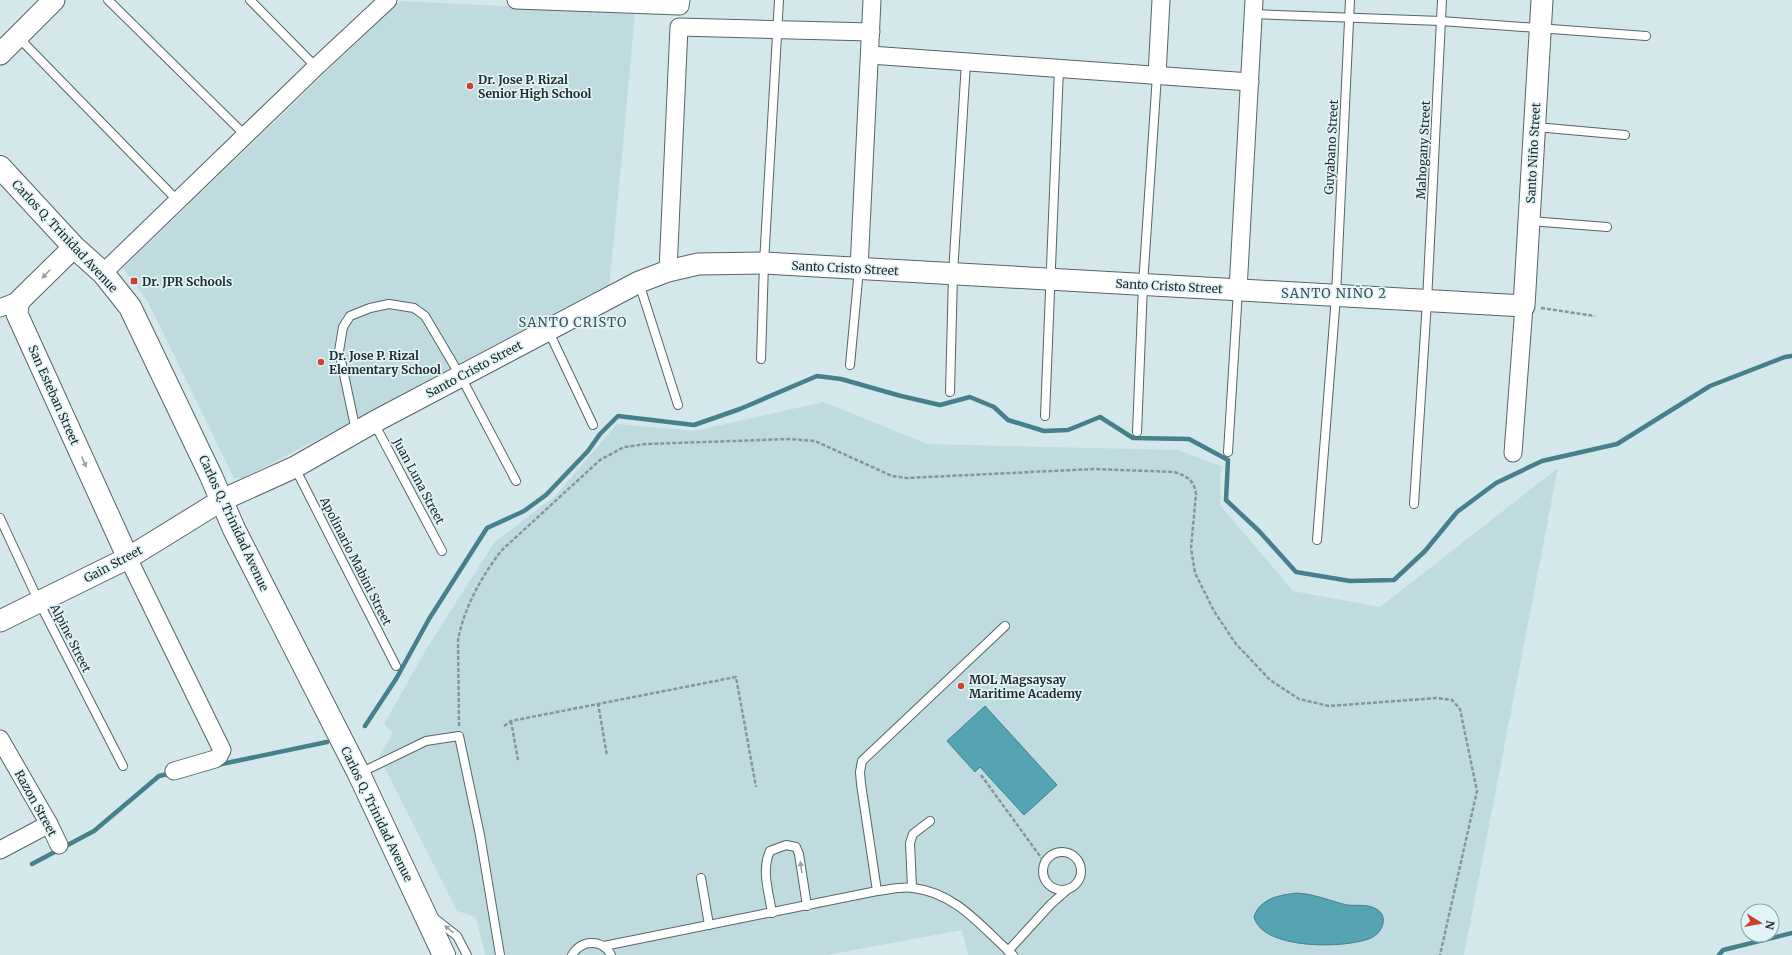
<svg xmlns="http://www.w3.org/2000/svg" width="1792" height="955" font-family="Merriweather,serif">
<style>
.built{fill:#c0dbe0}
.water{fill:#54a4b4;stroke:#46808b}
.lines{fill:none;stroke-linecap:round;stroke-linejoin:round}
.stream{stroke:#46808b;stroke-width:4.5}
.service-casing{stroke:#556568;stroke-width:10}
.minor-casing{stroke:#556568;stroke-width:19}
.tertiary-casing{stroke:#556568;stroke-width:23}
.secondary-casing{stroke:#556568;stroke-width:24}
.path{stroke:#879597;stroke-width:2.5;stroke-dasharray:4 2;stroke-linecap:butt}
.service{stroke:#fff;stroke-width:8}
.minor{stroke:#fff;stroke-width:17}
.tertiary{stroke:#fff;stroke-width:21}
.secondary{stroke:#fff;stroke-width:22}
.oneway{fill:#9ca0a0}
.poi-dot{fill:#cc4129;stroke:#e1f4f8;stroke-width:1.5}
.labels{text-anchor:middle;dominant-baseline:central;stroke-width:3.5;stroke-linejoin:round;paint-order:stroke}
.poi-label{font-size:12px;font-weight:bold;fill:#242b2c;stroke:#e1f4f8;text-anchor:start}
.street-label{font-size:12px;fill:#242b2c;stroke:#e1f4f8}
.neighbourhood-label{font-size:13px;letter-spacing:1px;fill:#405053;stroke:#e1f4f8}
</style>
<rect width="100%" height="100%" fill="#d4e7ea"/>
<g class="built">
<path d="M 400,1 L 635,12 L 621,166 L 609,288 L 243,478 L 234,478 L 148,302 L 123,268 Z"/>
<path d="M 824,402 L 927,444 L 1178,450 L 1221,466 L 1220,505 L 1293,591 L 1380,607 L 1558,468 L 1464,955 L 968,955 L 962,930 L 827,955 L 485,955 L 476,917 L 457,911 L 379,756 L 393,733 L 384,724 L 427,648 L 494,543 L 556,495 L 617,424 L 694,431 Z"/>
</g>
<g class="water">
<path d="M 985,706 L 1057,785 L 1024,815 L 980,767 L 975,772 L 947,741 Z"/>
<path d="M 1297,893 C 1315,894 1330,901 1347,905 C 1356,906 1366,904 1374,908 C 1390,914 1383,933 1371,938 C 1346,949 1262,950 1254,917 C 1260,898 1280,895 1297,893 Z"/>
</g>
<g class="lines">
<g class="stream">
<path d="M 365,726 L 396,679 L 429,619 L 487,528 L 524,511 L 546,495 L 588,451 L 600,434 L 618,416 L 694,425 L 740,409 L 817,376 L 841,379 L 901,396 L 940,405 L 970,397 L 994,407 L 1008,420 L 1044,431 L 1068,430 L 1100,417 L 1133,438 L 1189,439 L 1228,460 L 1226,500 L 1259,531 L 1296,572 L 1350,581 L 1394,580 L 1425,551 L 1457,512 L 1496,483 L 1542,461 L 1617,444 L 1710,386 L 1785,357 L 1792,356"/>
<path d="M 217,765 L 327,742"/>
<path d="M 32,864 L 94,831 L 159,776 L 172,773"/>
<path d="M 1719,955 L 1723,950 L 1792,933"/>
</g>
<g class="service-casing">
<g id="service">
<path d="M 108,0 L 246,136"/>
<path d="M 250,0 L 316,67"/>
<path d="M 1253,14 L 1441,21 L 1646,36"/>
<path d="M 18,37 L 178,201"/>
<path d="M 1536,127 L 1625,135"/>
<path d="M 1530,221 L 1607,227"/>
<path d="M 639,283 L 678,405"/>
<path d="M 548,330 L 593,425"/>
<path d="M 761,359 L 764,263 L 779,0"/>
<path d="M 850,365 L 859,269"/>
<path d="M 950,392 L 953,274 L 966,62"/>
<path d="M 1045,416 L 1059,68"/>
<path d="M 374,423 L 442,551"/>
<path d="M 356,431 L 339,351 L 343,327 L 350,316 L 370,308 L 389,304 L 414,308 L 425,316 L 461,377 L 516,481"/>
<path d="M 1137,432 L 1143,285 L 1157,75"/>
<path d="M 1228,452 L 1238,290"/>
<path d="M 295,468 L 396,666"/>
<path d="M 1414,504 L 1427,301 L 1442,0"/>
<path d="M 0,518 L 39,602 L 123,766"/>
<path d="M 1317,540 L 1336,296 L 1350,0"/>
<path d="M 360,773 L 426,741 L 459,736 L 480,835 L 500,955"/>
<circle cx="1062" cy="871" r="19"/>
<path d="M 701,878 L 709,925"/>
<path d="M 912,887 L 910,843 L 913,834 L 930,821"/>
<path d="M 877,891 L 861,784 L 860,772 L 862,761 L 1005,626"/>
<path d="M 772,913 C 769,893 761,870 770,851 L 786,845 L 796,847 L 799,854 L 807,906"/>
<path d="M 434,918 L 457,936 L 467,955"/>
<path d="M 604,946 L 877,891 C 888,890 902,886 913,888 C 957,893 982,928 1013,955"/>
<path d="M 1008,951 L 1051,904 L 1068,889"/>
<path d="M 572,955 C 581,940 602,938 611,955"/>
</g>
</g>
<g class="minor-casing">
<g id="minor">
<path d="M 516,0 L 680,6 L 681,0"/>
<path d="M 870,55 L 1250,82"/>
<path d="M 1157,75 L 1161,0"/>
<path d="M 859,269 L 872,0"/>
<path d="M 668,271 L 679,27 L 871,32"/>
<path d="M 103,273 L 316,67 L 388,0"/>
<path d="M 1238,290 L 1254,0"/>
<path d="M 0,308 L 20,300"/>
<path d="M 1513,453 L 1524,306"/>
<path d="M 128,558 L 222,750 L 219,756 L 215,759 L 174,771"/>
<path d="M 0,739 L 49,824 L 59,845"/>
<path d="M 0,850 L 49,824"/>
</g>
</g>
<g class="tertiary-casing">
<g id="tertiary">
<path d="M 0,54 L 54,0"/>
<path d="M 74,247 L 20,300 L 18,305 L 17,314 L 128,558"/>
<path d="M 0,621 L 128,558 L 222,500 L 295,467 L 374,422 L 639,282 L 668,271 L 698,264 L 764,263 L 1524,306 L 1542,0"/>
</g>
</g>
<g class="secondary-casing">
<path id="secondary" d="M 0,167 L 74,247 L 103,273 L 130,307 L 211,476 L 234,529 L 359,774 L 444,955"/>
</g>
<g class="path">
<path d="M 1541,308 L 1595,316"/>
<path d="M 598,703 L 607,756"/>
<path d="M 511,721 L 518,760"/>
<path d="M 459,726 L 458,640 C 464,608 482,575 502,550 L 600,460 L 624,447 L 647,444 L 790,439 L 815,441 L 892,476 L 907,478 L 1094,469 L 1174,472 C 1187,476 1194,480 1196,494 L 1191,548 L 1195,573 L 1214,611 L 1236,644 L 1270,680 L 1299,699 L 1329,706 L 1437,698 L 1452,700 L 1460,709 L 1477,791 L 1440,955"/>
<path d="M 504,726 L 511,721 L 736,677 L 756,787"/>
<path d="M 981,775 L 1045,863"/>
</g>
<use href="#service" class="service"/>
<use href="#minor" class="minor"/>
<use href="#tertiary" class="tertiary"/>
<use href="#secondary" class="secondary"/>
</g>
<defs><path id="oneway-solid" d="M-6-.8H1V-3.2L6.5 0L1 3.2V.8H-6Z"/></defs>
<g class="oneway">
<use href="#oneway-solid" transform="translate(46 274) rotate(134)"/>
<use href="#oneway-solid" transform="translate(84 462) rotate(66)"/>
<use href="#oneway-solid" transform="translate(801 867) rotate(-98)"/>
<use href="#oneway-solid" transform="translate(449 929) rotate(-141)"/>
</g>
<g class="poi-dot">
<circle cx="470" cy="86" r="4"/>
<rect x="130" y="277" width="8" height="8" rx="2"/>
<circle cx="321" cy="362" r="4"/>
<circle cx="961" cy="686" r="4"/>
</g>
<g class="labels">
<g class="poi-label">
<text x="478" y="79">Dr. Jose P. Rizal<tspan x="478" dy="14">Senior High School</tspan></text>
<text x="142" y="281">Dr. JPR Schools</text>
<text x="329" y="355">Dr. Jose P. Rizal<tspan x="329" dy="14">Elementary School</tspan></text>
<text x="969" y="679">MOL Magsaysay<tspan x="969" dy="14">Maritime Academy</tspan></text>
</g>
<g class="street-label">
<text transform="translate(1331 147) rotate(-87)">Guyabano Street</text>
<text transform="translate(1423 150) rotate(-87)">Mahogany Street</text>
<text transform="translate(1533 153) rotate(-87)">Santo Niño Street</text>
<text transform="translate(65 236) rotate(47)">Carlos Q. Trinidad Avenue</text>
<text transform="translate(845 268) rotate(3)">Santo Cristo Street</text>
<text transform="translate(1169 286) rotate(3)">Santo Cristo Street</text>
<text transform="translate(474 369) rotate(-28)">Santo Cristo Street</text>
<text transform="translate(54 395) rotate(66)">San Esteban Street</text>
<text transform="translate(419 481) rotate(62)">Juan Luna Street</text>
<text transform="translate(234 523) rotate(65)">Carlos Q. Trinidad Avenue</text>
<text transform="translate(356 561) rotate(63)">Apolinario Mabini Street</text>
<text transform="translate(113 564) rotate(-28)">Gain Street</text>
<text transform="translate(71 638) rotate(63)">Alpine Street</text>
<text transform="translate(36 803) rotate(61)">Razon Street</text>
<text transform="translate(377 814) rotate(64)">Carlos Q. Trinidad Avenue</text>
</g>
<g class="neighbourhood-label">
<text x="1334" y="293">SANTO NIÑO 2</text>
<text x="573" y="322">SANTO CRISTO</text>
</g>
</g>
<g transform="translate(1760 923) rotate(101)"><circle r="19" fill="#e1f4f8" stroke="#95a4a6"/>
<path d="M0-3L7 15L0 10L-7 15Z" fill="#cc4129"/>
<text y="-6" font-size="11" font-weight="bold" text-anchor="middle" fill="#242b2c">N</text>
</g>
</svg>
